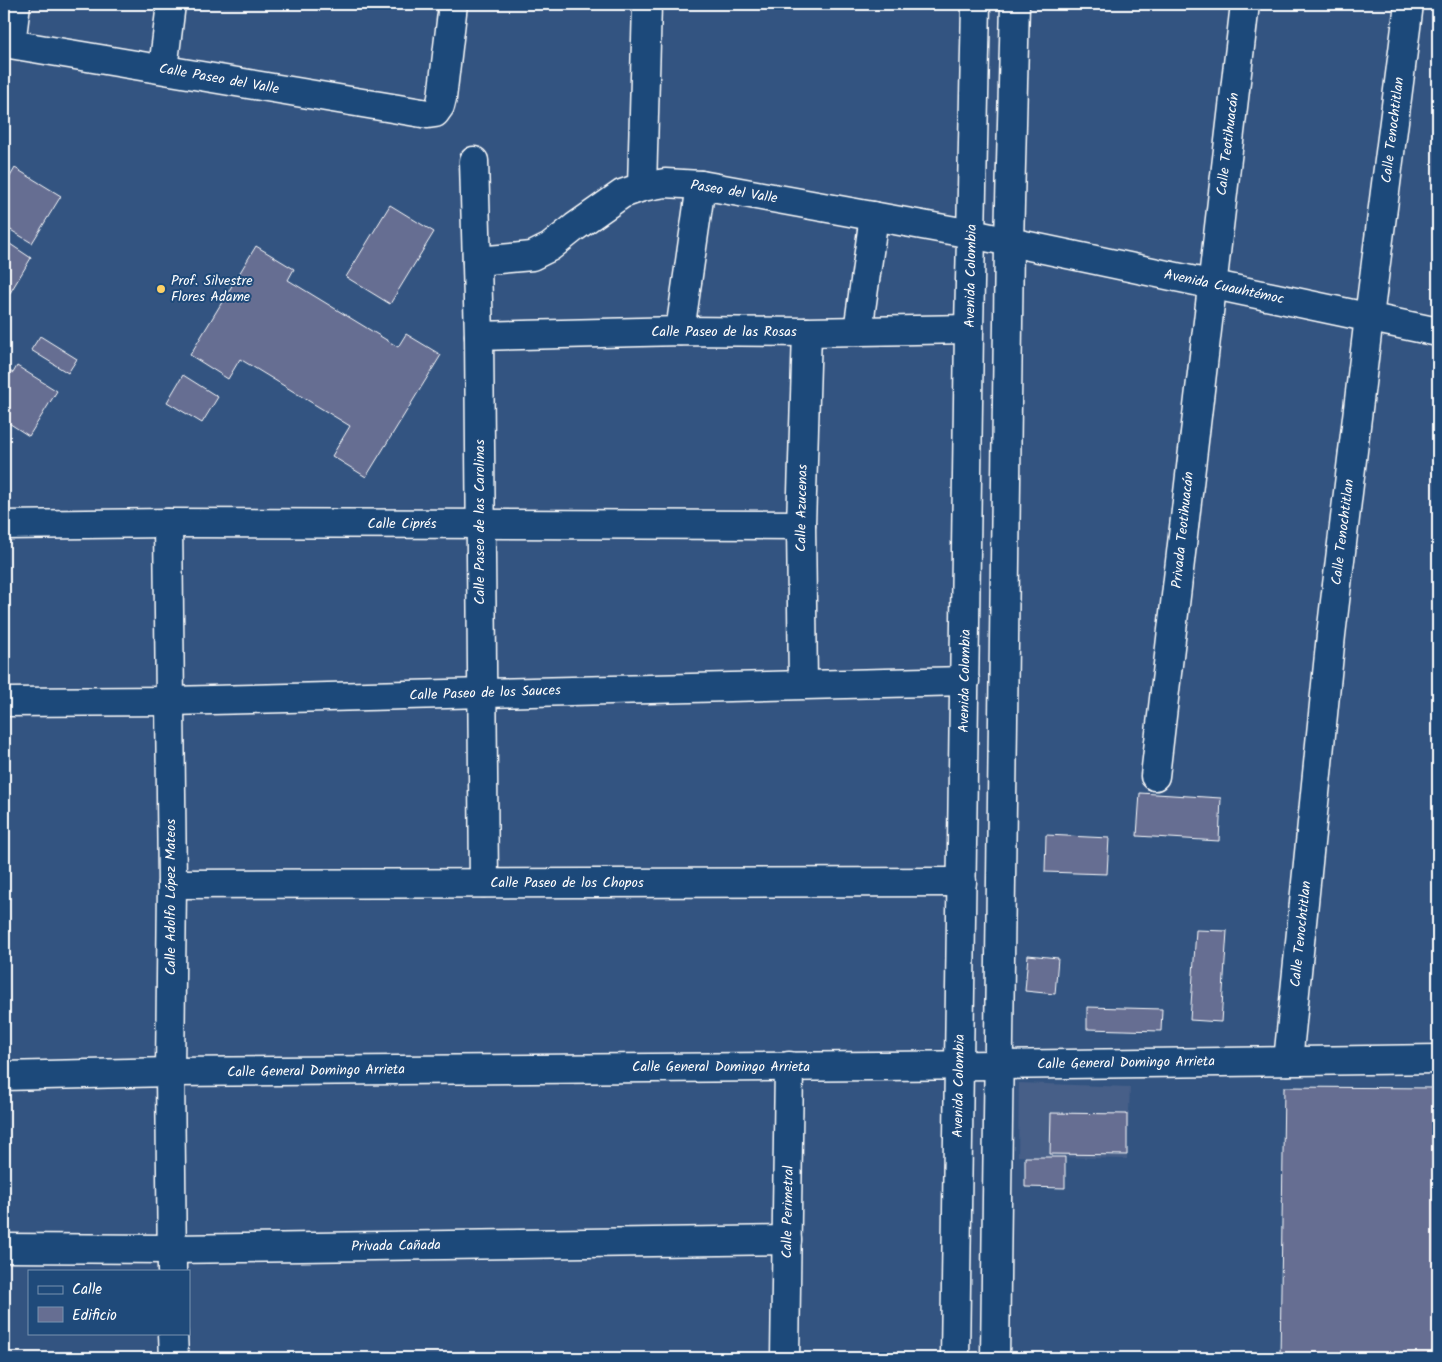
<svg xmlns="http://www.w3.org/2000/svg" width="1442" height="1362" font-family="Kalam,sans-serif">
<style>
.built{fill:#465f88}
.building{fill:#666e92;stroke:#fff}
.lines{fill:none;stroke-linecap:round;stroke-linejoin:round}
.minor-casing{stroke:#fff;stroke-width:31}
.minor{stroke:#1f4a7a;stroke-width:28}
.poi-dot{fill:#ffd166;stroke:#1f4a7a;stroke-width:2}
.labels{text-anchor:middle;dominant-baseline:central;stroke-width:4;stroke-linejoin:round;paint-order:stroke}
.street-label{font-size:14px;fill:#fff;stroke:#1f4a7a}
.poi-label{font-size:14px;fill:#fff;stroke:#1f4a7a;text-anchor:start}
</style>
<rect width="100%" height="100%" fill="#335481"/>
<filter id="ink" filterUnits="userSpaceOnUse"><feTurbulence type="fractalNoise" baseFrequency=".02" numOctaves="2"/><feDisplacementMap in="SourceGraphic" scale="10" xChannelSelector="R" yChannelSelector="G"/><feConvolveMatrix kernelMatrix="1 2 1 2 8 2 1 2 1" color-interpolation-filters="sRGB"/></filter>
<g filter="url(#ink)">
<path class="built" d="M 1019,1083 L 1130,1087 L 1127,1159 L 1018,1156 Z"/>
<g class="building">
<path d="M 15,168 L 61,196 L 32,243 L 4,226 L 4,187 Z"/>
<path d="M 390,205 L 434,232 L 390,304 L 346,277 Z"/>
<path d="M 4,240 L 31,258 L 4,303 Z"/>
<path d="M 256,246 L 294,269 L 288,280 L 398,347 L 406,334 L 441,355 L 366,477 L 332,456 L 350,426 L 240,359 L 228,379 L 190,355 Z"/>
<path d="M 40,336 L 77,359 L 68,373 L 31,350 Z"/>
<path d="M 17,366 L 57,391 L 29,436 L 4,420 L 4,367 L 13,373 Z"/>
<path d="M 183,375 L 218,397 L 202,423 L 167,402 Z"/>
<path d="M 1140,793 L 1221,798 L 1219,841 L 1137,836 Z"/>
<path d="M 1046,835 L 1109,838 L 1107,874 L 1045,872 Z"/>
<path d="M 1196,930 L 1227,931 L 1221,1022 L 1190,1020 Z"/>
<path d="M 1028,955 L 1058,958 L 1055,994 L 1025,991 Z"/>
<path d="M 1087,1007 L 1162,1009 L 1161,1031 L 1087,1029 Z"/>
<path d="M 1284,1087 L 1438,1088 L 1438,1358 L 1280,1358 Z"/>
<path d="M 1051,1113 L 1127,1114 L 1127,1155 L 1050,1154 Z"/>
<path d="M 1025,1157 L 1065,1157 L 1065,1188 L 1025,1187 Z"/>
</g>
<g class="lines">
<g class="minor-casing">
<g id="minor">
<path d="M 4,43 L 428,114 L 435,113 L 440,106 L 442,98 L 453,4"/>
<path d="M 11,44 L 16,4"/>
<path d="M 163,69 L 171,4"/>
<path d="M 474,161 L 479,336 L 484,883"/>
<path d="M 642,187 L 647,4"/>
<path d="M 477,261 L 532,256 L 550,247 L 575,227 L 622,194 L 642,187 L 665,183 L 701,185 L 972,234 L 1438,332"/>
<path d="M 680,331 L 701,185"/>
<path d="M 858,331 L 874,216"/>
<path d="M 479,336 L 680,331 L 807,332 L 969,329"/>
<path d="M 168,523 L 172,884 L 170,1072 L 172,1271"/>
<path d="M 4,525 L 168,523 L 801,525"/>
<path d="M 803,684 L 801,525 L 807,332"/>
<path d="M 4,702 L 171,701 L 965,681"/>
<path d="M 1155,776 L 1245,4"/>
<path d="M 172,884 L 962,882"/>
<path d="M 1288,1061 L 1331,635 L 1369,317 L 1409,4"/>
<path d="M 4,1076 L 170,1072 L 999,1065 L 1438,1059"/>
<path d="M 4,1248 L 171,1249 L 787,1240"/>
<path d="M 173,1333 L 174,1358"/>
<path d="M 785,1358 L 789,1066"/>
<path d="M 955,1358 L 969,329 L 976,4"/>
<path d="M 995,1358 L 1009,243 L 1015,4"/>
</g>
</g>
<use href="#minor" class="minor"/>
</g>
</g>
<circle class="poi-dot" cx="161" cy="289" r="5"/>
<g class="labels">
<g class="street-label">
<text transform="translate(219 79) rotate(10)">Calle Paseo del Valle</text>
<text transform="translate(1393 130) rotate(-83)">Calle Tenochtitlan</text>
<text transform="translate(1228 144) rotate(-83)">Calle Teotihuacán</text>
<text transform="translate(734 192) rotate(9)">Paseo del Valle</text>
<text transform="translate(971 276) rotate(-89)">Avenida Colombia</text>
<text transform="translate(1224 287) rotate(12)">Avenida Cuauhtémoc</text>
<text x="724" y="332">Calle Paseo de las Rosas</text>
<text transform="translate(802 508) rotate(-89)">Calle Azucenas</text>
<text transform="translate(480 522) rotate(-90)">Calle Paseo de las Carolinas</text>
<text x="402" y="524">Calle Ciprés</text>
<text transform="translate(1183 530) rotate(-84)">Privada Teotihuacán</text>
<text transform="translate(1343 532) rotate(-83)">Calle Tenochtitlan</text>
<text transform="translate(965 681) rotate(-89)">Avenida Colombia</text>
<text transform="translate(485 693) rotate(-2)">Calle Paseo de los Sauces</text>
<text x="567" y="883">Calle Paseo de los Chopos</text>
<text transform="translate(171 897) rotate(-90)">Calle Adolfo López Mateos</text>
<text transform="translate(1301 934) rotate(-84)">Calle Tenochtitlan</text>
<text transform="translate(1126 1063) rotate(-1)">Calle General Domingo Arrieta</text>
<text x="721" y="1067">Calle General Domingo Arrieta</text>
<text transform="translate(316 1071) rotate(-1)">Calle General Domingo Arrieta</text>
<text transform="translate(959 1086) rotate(-89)">Avenida Colombia</text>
<text transform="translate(788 1212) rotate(-89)">Calle Perimetral</text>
<text transform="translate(396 1246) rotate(-1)">Privada Cañada</text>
</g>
<g class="poi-label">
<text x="171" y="281">Prof. Silvestre<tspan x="171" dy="16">Flores Adame</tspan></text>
</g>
</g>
<rect width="1442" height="1362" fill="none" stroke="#1f4a7a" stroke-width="20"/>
<rect x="10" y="10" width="1422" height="1342" fill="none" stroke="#fff" stroke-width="2" filter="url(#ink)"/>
<rect x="28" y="1270" width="162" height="65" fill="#1f4a7a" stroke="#7992af"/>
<rect x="38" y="1286" width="25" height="8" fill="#1f4a7a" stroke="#7992af"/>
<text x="72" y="1294" font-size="15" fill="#ffffff">Calle</text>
<rect x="38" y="1307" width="25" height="15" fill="#666e92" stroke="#7992af"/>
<text x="72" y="1320" font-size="15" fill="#ffffff">Edificio</text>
</svg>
